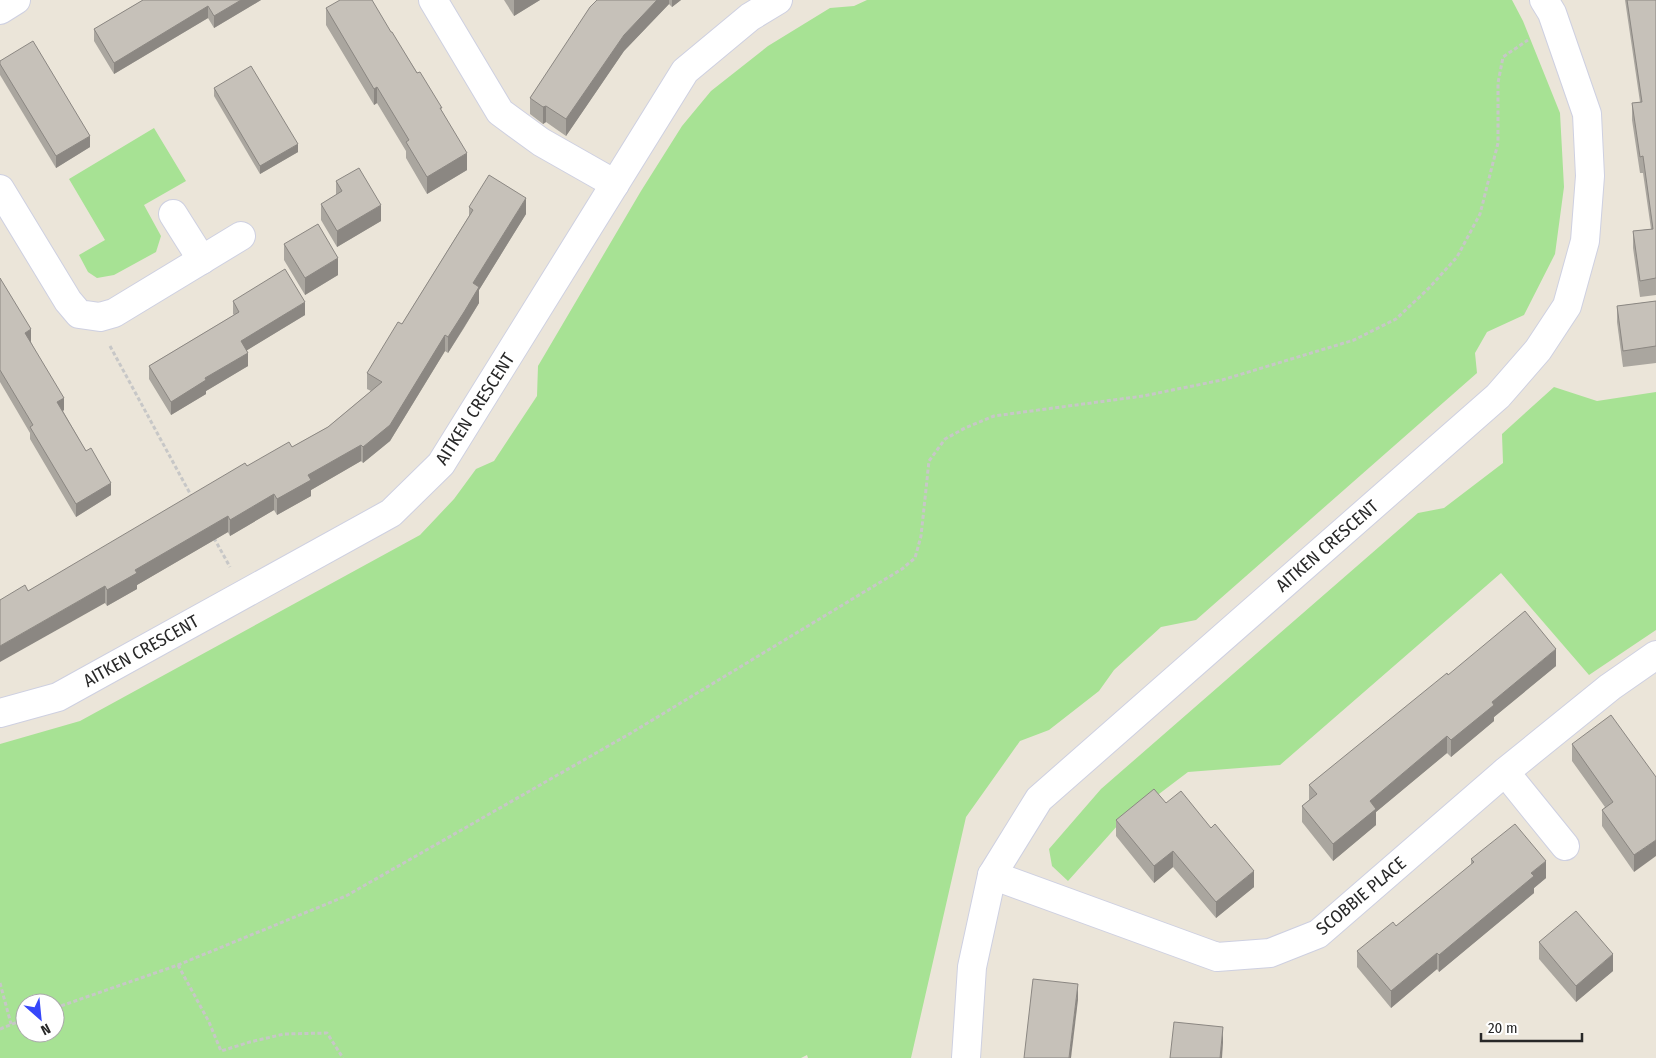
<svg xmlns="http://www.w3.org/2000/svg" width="1656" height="1058" font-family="'Fira Sans Condensed',sans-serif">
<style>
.green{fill:#a7e294;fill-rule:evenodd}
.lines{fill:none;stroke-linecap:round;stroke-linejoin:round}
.street-casing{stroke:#ced0e1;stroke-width:30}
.path{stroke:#c7c7c7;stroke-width:3;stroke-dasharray:4 2.5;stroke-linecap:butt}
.street{stroke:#fff;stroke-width:28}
.wall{fill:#aaa69f}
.shaded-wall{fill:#8b8782}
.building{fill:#c6c1b9;stroke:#8b8782}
.labels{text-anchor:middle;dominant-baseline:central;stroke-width:4.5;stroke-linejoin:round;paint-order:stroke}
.street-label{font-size:18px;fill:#282828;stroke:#fff}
</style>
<rect width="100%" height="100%" fill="#ebe5d9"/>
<g class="green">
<path d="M 867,0 L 1512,0 L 1523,21 L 1560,113 L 1564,187 L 1555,254 L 1524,315 L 1487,332 L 1475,353 L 1477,373 L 1196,620 L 1161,627 L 1114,670 L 1099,691 L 1049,730 L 1020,741 L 966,817 L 911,1058 L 808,1058 L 807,1055 L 801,1058 L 0,1058 L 0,744 L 80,721 L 420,535 L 454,499 L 476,469 L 494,461 L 537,396 L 538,366 L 641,191 L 682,126 L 711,91 L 768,46 L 830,8 L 854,6 ZM 25,1003 L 55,1003 L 55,1033 L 25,1033 Z"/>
<path d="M 154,128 L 186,181 L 144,205 L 161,236 L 156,252 L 114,275 L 97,278 L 88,272 L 79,255 L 105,240 L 69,179 Z"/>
<path d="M 1554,387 L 1597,401 L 1656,392 L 1656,630 L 1589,675 L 1501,573 L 1280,765 L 1188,772 L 1118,825 L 1068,881 L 1052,866 L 1049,849 L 1101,789 L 1418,513 L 1444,508 L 1503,463 L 1502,434 Z"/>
</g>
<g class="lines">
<g class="street-casing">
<g id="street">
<path d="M 433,0 L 500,112 L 541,142 L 615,184"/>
<path d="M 0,10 L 16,0"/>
<path d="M 0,189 L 68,301 L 79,314 L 100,317 L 114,313 L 241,236"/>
<path d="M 173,214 L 202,260"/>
<path d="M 0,713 L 58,697 L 391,513 L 441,464 L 685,71 L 750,17 L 778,0"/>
<path d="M 1505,772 L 1565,846"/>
<path d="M 992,875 L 1217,957 L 1270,953 L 1318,934 L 1505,772 L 1610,687 L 1656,655"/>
<path d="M 966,1058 L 972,967 L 992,875 L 1039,799 L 1498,396 L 1538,350 L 1567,306 L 1585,241 L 1590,176 L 1587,114 L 1552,13 L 1544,0"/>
</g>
</g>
<g class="path">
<path d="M 110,346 L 193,499"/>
<path d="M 214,538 L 230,567"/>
<path d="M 178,965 L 209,1022 L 221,1051 L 250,1042 L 284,1034 L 327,1033 L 343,1058"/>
<path d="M 0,983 L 11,1024"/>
<path d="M 55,1008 L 178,965 L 346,896 L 631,733 L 902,569 L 915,558 L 921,536 L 929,461 L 945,439 L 965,428 L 994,416 L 1143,396 L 1222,380 L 1354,340 L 1396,319 L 1429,288 L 1457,257 L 1480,214 L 1498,143 L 1498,83 L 1503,57 L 1528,40"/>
<path d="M 0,1029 L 25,1019"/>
</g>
<use href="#street" class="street"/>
</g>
<g class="wall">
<path d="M 143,0 L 261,0 L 214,28 L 208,18 L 114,74 L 94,41 L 94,29 Z"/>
<path d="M 504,0 L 540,0 L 514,16 Z"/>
<path d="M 597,0 L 681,0 L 672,7 L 669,4 L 624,51 L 566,136 L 546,122 L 543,124 L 530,114 L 530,98 Z"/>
<path d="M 1625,0 L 1656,0 L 1656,295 L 1640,297 L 1633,248 L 1633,231 L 1651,229 L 1643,173 L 1640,173 L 1632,120 L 1632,103 L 1640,102 Z"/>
<path d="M 326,8 L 391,32 L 442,111 L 467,170 L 427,194 L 406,158 L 406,151 L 377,103 L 374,105 L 326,25 Z"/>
<path d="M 0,61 L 90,147 L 56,168 L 0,75 Z"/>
<path d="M 214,88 L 298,152 L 260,174 L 214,96 Z"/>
<path d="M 336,181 L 381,221 L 337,247 L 321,220 L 321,204 L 336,195 Z"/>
<path d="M 469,207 L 526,214 L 479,290 L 479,303 L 464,328 L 448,353 L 445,351 L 390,441 L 363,463 L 361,461 L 311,490 L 311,496 L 277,515 L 274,510 L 230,536 L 228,532 L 137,585 L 137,589 L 107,606 L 105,603 L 28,591 L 247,466 L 292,447 L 328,427 L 371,391 L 367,389 L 367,373 L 402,324 L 469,216 Z"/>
<path d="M 284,244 L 338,275 L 305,295 L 284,260 Z"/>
<path d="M 0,278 L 64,410 L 63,411 L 111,495 L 76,517 L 30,439 L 30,433 L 0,382 Z"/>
<path d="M 233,301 L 305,315 L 247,350 L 248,366 L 206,391 L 206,394 L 171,415 L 149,379 L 149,366 L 234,315 L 233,314 Z"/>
<path d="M 1656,301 L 1656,363 L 1623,367 L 1617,322 L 1617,306 Z"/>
<path d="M 1556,666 L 1494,717 L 1494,721 L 1451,757 L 1447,753 L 1376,812 L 1376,825 L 1333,861 L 1302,822 L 1302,806 L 1309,800 L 1309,785 L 1448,675 Z"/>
<path d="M 1572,744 L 1656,777 L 1634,872 L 1602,826 L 1602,810 L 1605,807 L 1572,761 Z"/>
<path d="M 1166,803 L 1254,887 L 1216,918 L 1173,867 L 1154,883 L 1116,836 L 1116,820 Z"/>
<path d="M 1471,859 L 1546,878 L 1534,888 L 1534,893 L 1439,972 L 1437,969 L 1391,1008 L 1357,967 L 1357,951 L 1396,926 L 1471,865 Z"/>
<path d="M 1539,942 L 1613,971 L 1576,1002 L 1539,959 Z"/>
</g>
<g class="shaded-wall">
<path d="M 241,0 L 261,0 L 214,28 L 214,16 Z"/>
<path d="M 514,0 L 540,0 L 514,16 Z"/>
<path d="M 657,0 L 669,0 L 669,4 L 624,51 L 566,136 L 566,119 L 624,35 Z"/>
<path d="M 672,0 L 681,0 L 672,7 Z"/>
<path d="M 208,6 L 208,18 L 114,74 L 114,63 Z"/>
<path d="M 377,87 L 377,103 L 374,105 L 374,89 Z"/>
<path d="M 546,106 L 546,122 L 543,124 L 543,107 Z"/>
<path d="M 90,136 L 90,147 L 56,168 L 56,156 Z"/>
<path d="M 298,144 L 298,152 L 260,174 L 260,166 Z"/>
<path d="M 467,153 L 467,170 L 427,194 L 427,177 Z"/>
<path d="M 526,198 L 526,214 L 479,290 L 479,303 L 448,353 L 448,337 L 473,283 Z"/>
<path d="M 381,205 L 381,221 L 337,247 L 337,231 Z"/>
<path d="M 338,258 L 338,275 L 305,295 L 305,278 Z"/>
<path d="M 305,302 L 305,315 L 241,354 L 241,341 Z"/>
<path d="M 31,329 L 31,342 L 25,345 L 25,333 Z"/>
<path d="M 445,335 L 445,351 L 390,441 L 363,463 L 363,447 Z"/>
<path d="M 248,353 L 248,366 L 206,391 L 206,394 L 171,415 L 171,402 L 205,378 Z"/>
<path d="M 64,398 L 64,410 L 57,414 L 57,402 Z"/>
<path d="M 361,445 L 361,461 L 311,490 L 311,496 L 277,515 L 277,499 L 308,475 Z"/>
<path d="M 111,483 L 111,495 L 76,517 L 76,504 Z"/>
<path d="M 274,494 L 274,510 L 230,536 L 230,520 Z"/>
<path d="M 228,516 L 228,532 L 137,585 L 137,589 L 107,606 L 107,590 L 135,570 Z"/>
<path d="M 105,586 L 105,603 L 0,662 L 0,646 Z"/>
<path d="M 1556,649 L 1556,666 L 1494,717 L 1494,721 L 1451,757 L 1451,740 L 1492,702 Z"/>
<path d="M 1447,736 L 1447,753 L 1376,812 L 1376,825 L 1333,861 L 1333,844 L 1370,801 Z"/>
<path d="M 1656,840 L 1656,856 L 1634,872 L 1634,855 Z"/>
<path d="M 1173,851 L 1173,867 L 1154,883 L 1154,866 Z"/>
<path d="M 1546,861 L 1546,878 L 1534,888 L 1534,893 L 1439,972 L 1439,955 L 1531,873 Z"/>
<path d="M 1254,871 L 1254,887 L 1216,918 L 1216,902 Z"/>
<path d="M 1437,953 L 1437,969 L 1391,1008 L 1391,991 Z"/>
<path d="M 1613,954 L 1613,971 L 1576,1002 L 1576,986 Z"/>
<path d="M 1078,984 L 1078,1000 L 1071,1058 L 1069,1058 Z"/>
<path d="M 1223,1027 L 1223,1043 L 1222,1058 L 1220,1058 Z"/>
</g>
<g class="building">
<path d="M 143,0 L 241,0 L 214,16 L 208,6 L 114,63 L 94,29 Z"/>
<path d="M 340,0 L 372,0 L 391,32 L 392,32 L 417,73 L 420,72 L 442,108 L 440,108 L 467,153 L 427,177 L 406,142 L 409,140 L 377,87 L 374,89 L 326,8 Z"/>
<path d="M 597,0 L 657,0 L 624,35 L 566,119 L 546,106 L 543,107 L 530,98 L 590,7 Z"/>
<path d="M 1627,0 L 1656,0 L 1656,278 L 1640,281 L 1633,231 L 1653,229 L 1643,156 L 1640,157 L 1632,103 L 1642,102 Z"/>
<path d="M 33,41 L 90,136 L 56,156 L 0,64 L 0,61 Z"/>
<path d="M 251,66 L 298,144 L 260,166 L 214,88 Z"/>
<path d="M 359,168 L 381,205 L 337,231 L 321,204 L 342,191 L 336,181 Z"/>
<path d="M 489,175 L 526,198 L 473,283 L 479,287 L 464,312 L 448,337 L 445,335 L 390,425 L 363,447 L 361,445 L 308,475 L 311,480 L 277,499 L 274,494 L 230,520 L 228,516 L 135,570 L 137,573 L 107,590 L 105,586 L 0,646 L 0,600 L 25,585 L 28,591 L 245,463 L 247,466 L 289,442 L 292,447 L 328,427 L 382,382 L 367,373 L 398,322 L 402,324 L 473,210 L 469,207 Z"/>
<path d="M 318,224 L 338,258 L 305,278 L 284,244 Z"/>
<path d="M 285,269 L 305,302 L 241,341 L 248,353 L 205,378 L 206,380 L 171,402 L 149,366 L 239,312 L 233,301 Z"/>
<path d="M 0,278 L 31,329 L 25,333 L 64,398 L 57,402 L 86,451 L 91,448 L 111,483 L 76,504 L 30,427 L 33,425 L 0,370 Z"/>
<path d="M 1656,301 L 1656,346 L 1623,351 L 1617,306 Z"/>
<path d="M 1525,611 L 1556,649 L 1492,702 L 1494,705 L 1451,740 L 1447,736 L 1370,801 L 1376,809 L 1333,844 L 1302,806 L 1317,794 L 1309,785 L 1447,673 L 1448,675 Z"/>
<path d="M 1611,715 L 1656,777 L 1656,840 L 1634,855 L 1602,810 L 1613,802 L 1572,744 Z"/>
<path d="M 1154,789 L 1166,803 L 1181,791 L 1211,828 L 1215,824 L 1254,871 L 1216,902 L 1173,851 L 1154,866 L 1116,820 Z"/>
<path d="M 1515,824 L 1546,861 L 1531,873 L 1534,876 L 1439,955 L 1437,953 L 1391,991 L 1357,951 L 1393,922 L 1396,926 L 1474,862 L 1471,859 Z"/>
<path d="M 1576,911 L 1613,954 L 1576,986 L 1539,942 Z"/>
<path d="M 1033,979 L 1078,984 L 1069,1058 L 1024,1058 Z"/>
<path d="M 1174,1022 L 1223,1027 L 1220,1058 L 1170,1058 Z"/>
</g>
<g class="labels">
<g class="street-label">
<text transform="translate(475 409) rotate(-57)">AITKEN CRESCENT</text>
<text transform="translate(1327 546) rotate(-41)">AITKEN CRESCENT</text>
<text transform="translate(141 651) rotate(-29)">AITKEN CRESCENT</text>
<text transform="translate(1361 896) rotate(-40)">SCOBBIE PLACE</text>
</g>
</g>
<g transform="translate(40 1018) rotate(153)"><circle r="24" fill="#ffffff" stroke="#a9a9a9"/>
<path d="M0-4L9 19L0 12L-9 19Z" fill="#3647fa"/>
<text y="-8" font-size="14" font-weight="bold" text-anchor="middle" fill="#282828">N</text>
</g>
<path d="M1481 1033v8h101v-8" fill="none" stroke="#282828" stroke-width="2.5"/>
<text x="1488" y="1033" font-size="15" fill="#282828" stroke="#ffffff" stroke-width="4" paint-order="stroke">20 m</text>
</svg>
